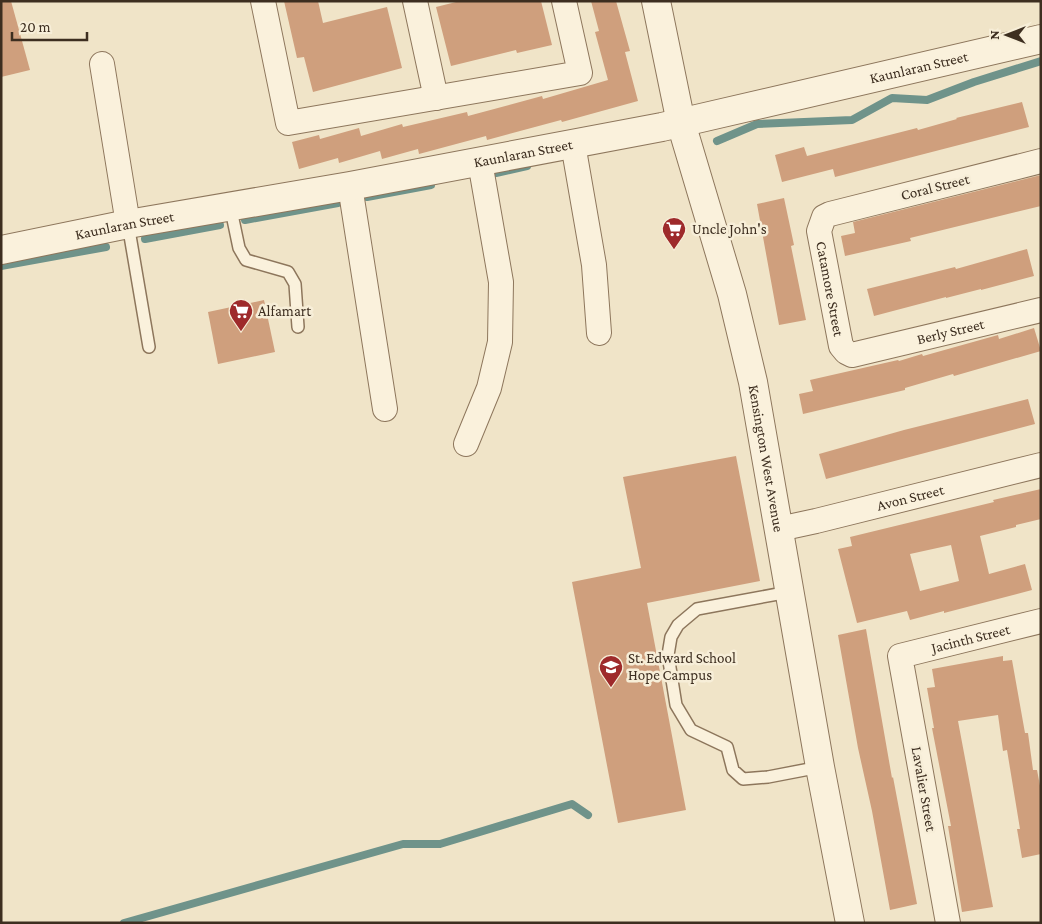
<svg xmlns="http://www.w3.org/2000/svg" width="1042" height="924" font-family="'Crimson Pro',serif">
<style>
.lines{fill:none;stroke-linecap:round;stroke-linejoin:round}
.stream{stroke:#6f938a;stroke-width:8}
.building{fill:#cf9f7d;fill-rule:evenodd}
.service-casing{stroke:#8d765c;stroke-width:14}
.minor-casing{stroke:#8d765c;stroke-width:26}
.tertiary-casing{stroke:#8d765c;stroke-width:30}
.service{stroke:#faf1dc;stroke-width:11}
.minor{stroke:#faf1dc;stroke-width:24}
.tertiary{stroke:#faf1dc;stroke-width:28}
.labels{text-anchor:middle;dominant-baseline:central;stroke-width:5;stroke-linejoin:round;paint-order:stroke}
.street-label{font-size:15px;fill:#3d2e20;stroke:#f7eed8}
.poi-label{font-size:15px;fill:#3d2e20;stroke:#f7eed8;text-anchor:start}
</style>
<rect width="100%" height="100%" fill="#f0e4c8"/>
<g class="lines">
<g class="stream">
<path d="M 717,141 L 757,124 L 852,120 L 892,98 L 927,100 L 974,82 L 1041,61"/>
<path d="M 496,173 L 527,166"/>
<path d="M 367,197 L 431,185"/>
<path d="M 245,220 L 338,203"/>
<path d="M 145,239 L 220,225"/>
<path d="M 1,266 L 106,247"/>
<path d="M 124,923 L 403,844 L 440,844 L 572,804 L 588,815"/>
</g>
</g>
<g class="building">
<path d="M 1,1 L 11,1 L 30,70 L 1,77 Z"/>
<path d="M 284,1 L 318,1 L 323,23 L 387,7 L 402,68 L 313,92 L 304,57 L 297,58 Z"/>
<path d="M 460,1 L 541,1 L 552,45 L 517,53 L 516,50 L 451,66 L 436,7 Z"/>
<path d="M 591,1 L 616,1 L 630,51 L 625,52 L 638,101 L 562,122 L 561,120 L 487,140 L 486,136 L 419,154 L 418,149 L 382,159 L 380,151 L 339,163 L 338,158 L 299,169 L 292,142 L 319,135 L 320,139 L 359,128 L 361,136 L 402,124 L 403,127 L 467,112 L 468,116 L 542,96 L 543,99 L 608,80 L 595,32 L 599,31 Z"/>
<path d="M 1022,102 L 1029,127 L 835,177 L 833,169 L 782,182 L 775,155 L 804,147 L 807,156 L 917,128 L 918,130 L 957,119 L 956,118 Z"/>
<path d="M 1041,175 L 1041,206 L 910,238 L 911,241 L 845,256 L 841,236 L 855,233 L 853,222 Z"/>
<path d="M 784,198 L 794,245 L 791,246 L 806,320 L 779,325 L 757,204 Z"/>
<path d="M 1027,249 L 1034,276 L 981,290 L 981,289 L 946,298 L 946,297 L 874,316 L 867,289 L 955,267 L 956,269 Z"/>
<path d="M 264,300 L 275,352 L 218,364 L 208,312 Z"/>
<path d="M 1034,328 L 1041,351 L 954,376 L 953,374 L 905,388 L 905,390 L 803,414 L 799,394 L 813,391 L 810,380 L 898,360 L 899,361 L 922,354 L 923,356 L 998,335 L 999,339 Z"/>
<path d="M 1028,399 L 1035,424 L 826,479 L 819,454 L 904,430 Z"/>
<path d="M 736,456 L 760,581 L 647,603 L 686,810 L 618,823 L 572,582 L 641,568 L 623,477 Z"/>
<path d="M 1041,489 L 1041,519 L 1016,525 L 1016,527 L 980,536 L 989,574 L 1025,564 L 1032,590 L 944,613 L 944,611 L 910,620 L 907,611 L 857,623 L 838,549 L 852,546 L 850,537 L 994,502 L 993,500 ZM 951,545 L 959,581 L 920,591 L 910,554 Z"/>
<path d="M 866,629 L 892,778 L 893,777 L 917,904 L 890,910 L 872,811 L 858,748 L 838,635 Z"/>
<path d="M 1003,656 L 1003,661 L 1012,660 L 1025,733 L 1028,733 L 1033,770 L 1037,770 L 1041,791 L 1041,854 L 1022,858 L 1017,829 L 1020,829 L 1007,750 L 1003,751 L 998,715 L 958,721 L 993,907 L 962,912 L 948,826 L 951,826 L 932,728 L 934,728 L 927,688 L 935,687 L 932,669 Z"/>
</g>
<g class="lines">
<g class="service-casing">
<g id="service">
<path d="M 230,205 L 239,248 L 246,260 L 288,272 L 295,284 L 298,327"/>
<path d="M 128,224 L 149,347"/>
<path d="M 789,592 L 697,609 L 678,625 L 671,637 L 668,655 L 676,705 L 691,730 L 727,747 L 733,770 L 743,779 L 768,777 L 820,767"/>
</g>
</g>
<g class="minor-casing">
<g id="minor">
<path d="M 263,1 L 288,123 L 580,73 L 564,1"/>
<path d="M 415,1 L 436,98"/>
<path d="M 102,64 L 128,224"/>
<path d="M 573,144 L 594,265 L 599,333"/>
<path id="s1" d="M 1041,161 L 830,214 L 824,217 L 819,231 L 841,346 L 846,352 L 852,355 L 1041,310"/>
<path d="M 350,186 L 385,409"/>
<path d="M 466,444 L 489,388 L 500,342 L 501,282 L 480,162"/>
<path id="s2" d="M 779,529 L 816,521 L 1041,465"/>
<path id="s3" d="M 948,923 L 900,656 L 1041,621"/>
</g>
</g>
<g class="tertiary-casing">
<g id="tertiary">
<path id="s4" d="M 656,1 L 681,123 L 732,294 L 753,382 L 820,767 L 850,923"/>
<path id="s5" d="M 1,250 L 128,224 L 350,186 L 662,127 L 1041,39"/>
</g>
</g>
<use href="#service" class="service"/>
<use href="#minor" class="minor"/>
<use href="#tertiary" class="tertiary"/>
</g>
<defs>
<g id="supermarket-pin" transform="scale(1.25)"><path d="M0 17L-7.5 6A9.5 9.5 0 1 1 7.5 6Z" fill="#9e2a2b" stroke="#f7eed8"/><path d="M-6-5.5h2.5l.6 2H6L4.5 2H-2.5L-4.4-4H-6ZM-1.5 3.2a1.3 1.3 0 1 0 .1 0ZM3 3.2a1.3 1.3 0 1 0 .1 0Z" fill="#fff"/></g>
<g id="school-pin" transform="scale(1.25)"><path d="M0 17L-7.5 6A9.5 9.5 0 1 1 7.5 6Z" fill="#9e2a2b" stroke="#f7eed8"/><path d="M0-5L7-2L0 1L-7-2ZM-4 1L0 2.5L4 1V4Q0 6-4 4Z" fill="#fff"/></g>
</defs>
<g fill-rule="evenodd">
<use href="#supermarket-pin" x="674" y="229"/>
<use href="#supermarket-pin" x="241" y="311"/>
<use href="#school-pin" x="611" y="667"/>
</g>
<g class="labels">
<g class="street-label">
<text stroke="none"><textPath href="#s5" startOffset="936">Kaunlaran Street</textPath></text>
<text stroke="none"><textPath href="#s5" startOffset="531">Kaunlaran Street</textPath></text>
<text transform="translate(935 187) rotate(-14)">Coral Street</text>
<text stroke="none"><textPath href="#s5" startOffset="126">Kaunlaran Street</textPath></text>
<text stroke="none"><textPath href="#s1" startOffset="298">Catamore Street</textPath></text>
<text stroke="none"><textPath href="#s1" startOffset="472">Berly Street</textPath></text>
<text stroke="none"><textPath href="#s4" startOffset="471">Kensington West Avenue</textPath></text>
<text stroke="none"><textPath href="#s2" startOffset="135">Avon Street</textPath></text>
<text stroke="none"><textPath href="#s3" startOffset="344">Jacinth Street</textPath></text>
<text transform="translate(924 789) rotate(80)">Lavalier Street</text>
</g>
<g class="poi-label">
<text x="692" y="229">Uncle John's</text>
<text x="258" y="311">Alfamart</text>
<text x="628" y="658">St. Edward School<tspan x="628" dy="17">Hope Campus</tspan></text>
</g>
</g>
<rect width="1042" height="924" fill="none" stroke="#3d2e20" stroke-width="5"/>
<g transform="translate(1007 35) rotate(270)" stroke="#f7eed8" stroke-width="4" paint-order="stroke">
<path d="M0-4L9 19L0 12L-9 19Z" fill="#3d2e20"/>
<text y="-8" font-size="14" font-weight="bold" text-anchor="middle" fill="#3d2e20">N</text>
</g>
<path d="M12 32v8h75v-8" fill="none" stroke="#3d2e20" stroke-width="2.5"/>
<text x="20" y="32" font-size="15" fill="#3d2e20" stroke="#f7eed8" stroke-width="4" paint-order="stroke">20 m</text>
</svg>
